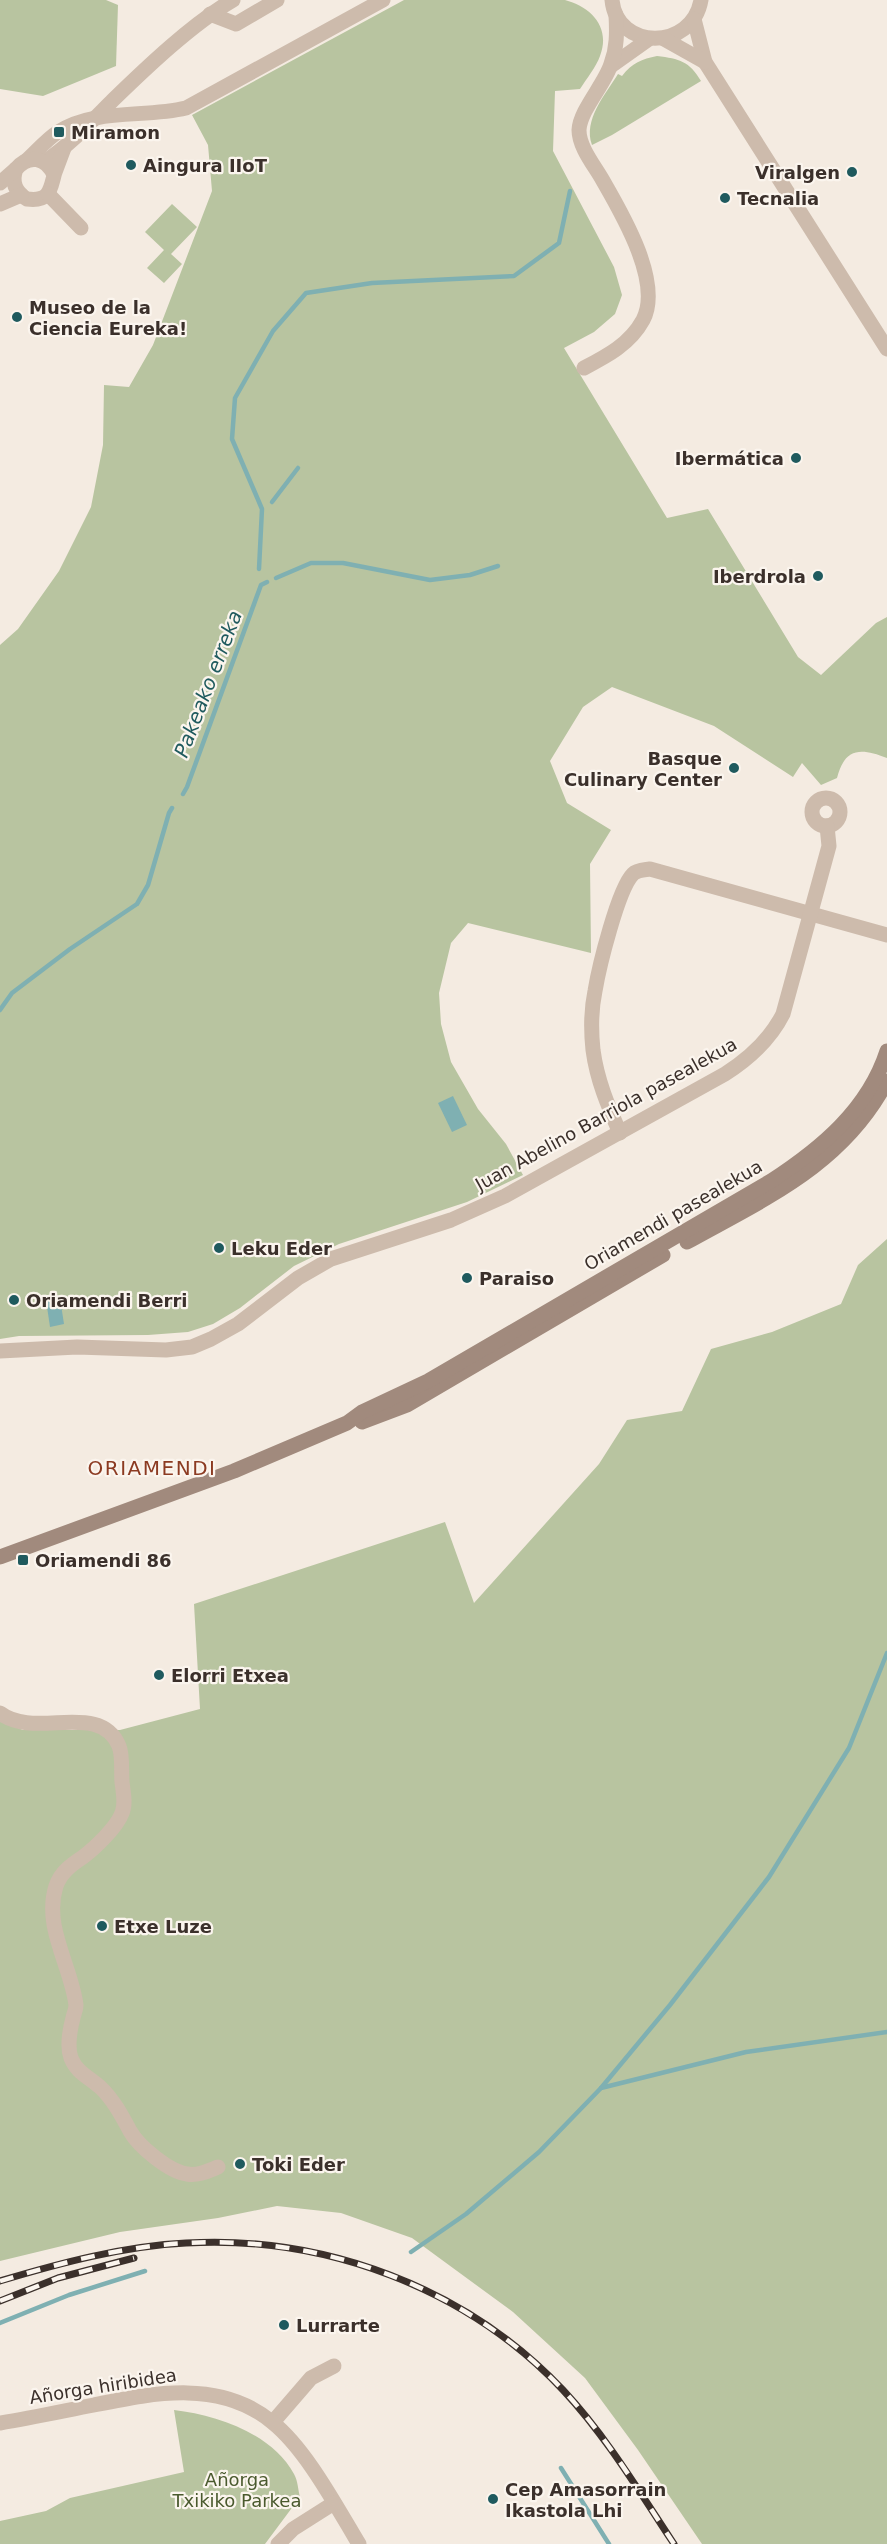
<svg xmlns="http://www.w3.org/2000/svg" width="887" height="2544" font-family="'DejaVu Sans',sans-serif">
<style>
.green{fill:#b8c4a0}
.water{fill:#7fb0b2}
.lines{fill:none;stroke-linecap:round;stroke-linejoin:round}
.stream{stroke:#7fb0b2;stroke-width:4.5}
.street{stroke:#cdbbac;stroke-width:15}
.secondary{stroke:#a18a7d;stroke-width:15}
.rail-casing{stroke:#3b302b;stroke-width:7}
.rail{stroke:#fbf5ee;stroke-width:4.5;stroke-dasharray:14;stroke-linecap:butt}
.poi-dot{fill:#1f5a5e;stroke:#fbf5ee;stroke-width:2}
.labels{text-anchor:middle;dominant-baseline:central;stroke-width:4.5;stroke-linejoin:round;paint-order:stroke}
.poi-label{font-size:18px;font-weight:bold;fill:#3b302b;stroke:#fbf5ee;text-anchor:start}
.street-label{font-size:18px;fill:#3b302b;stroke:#fbf5ee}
.park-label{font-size:18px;fill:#4a5a2e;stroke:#fbf5ee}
.water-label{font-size:20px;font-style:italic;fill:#1f5a5e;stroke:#fbf5ee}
.neighbourhood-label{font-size:20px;letter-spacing:1.5px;fill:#8c3b22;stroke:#fbf5ee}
</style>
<rect width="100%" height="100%" fill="#f4ebe1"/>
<g class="green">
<path d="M 0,0 L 106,0 L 118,5 L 116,66 L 43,96 L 0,89 Z"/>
<path d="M 404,0 L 565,0 C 591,7 611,27 600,56 C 596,67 587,78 580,89 L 555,91 L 553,151 L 614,267 L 622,295 L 615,314 L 594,332 L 564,348 L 667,518 L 708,509 L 798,657 L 821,675 L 876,623 L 887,617 L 887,758 C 861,748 845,747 837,778 L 821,785 L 802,763 L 793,777 L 714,726 L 612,687 L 583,707 L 550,761 L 567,803 L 611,830 L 590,864 L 591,953 L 468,923 L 451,943 L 439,993 L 441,1024 L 451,1062 L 478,1109 L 506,1144 L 523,1175 L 467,1202 L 339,1244 L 294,1266 L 240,1308 L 213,1324 L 188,1332 L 148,1335 L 19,1336 L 0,1339 L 0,645 L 18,629 L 59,571 L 91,507 L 103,445 L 104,385 L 129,387 L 153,345 L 212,191 L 208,145 L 192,115 Z"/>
<path d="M 657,56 C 680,59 689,61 701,81 L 612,135 L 592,145 C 583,120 605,95 618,74 L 622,76 C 632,63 642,59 657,56 Z"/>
<path d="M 172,204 L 197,227 L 171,254 L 182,264 L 164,283 L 147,268 L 164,250 L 145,232 Z"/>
<path d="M 887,1239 L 887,2544 L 702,2544 L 638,2450 L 585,2378 L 513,2312 L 412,2238 L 341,2213 L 277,2206 L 218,2218 L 120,2232 L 0,2261 L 0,1721 L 23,1730 L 120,1730 L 200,1709 L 194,1604 L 445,1522 L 474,1603 L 599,1464 L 627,1420 L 682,1411 L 711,1349 L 772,1332 L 841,1304 L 858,1265 Z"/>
<path d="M 174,2410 C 218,2415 272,2434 294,2474 C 298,2481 298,2490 300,2497 L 265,2544 L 0,2544 L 0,2521 L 46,2511 L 70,2498 L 184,2472 Z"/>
</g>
<g class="water">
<path d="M 453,1096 L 467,1125 L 452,1132 L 438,1103 Z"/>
<path d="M 60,1298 L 64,1324 L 50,1327 L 46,1300 Z"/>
</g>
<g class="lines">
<g class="stream">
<path d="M 272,502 L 298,468"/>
<path d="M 259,569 L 262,509 L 232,439 L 235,398 L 273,331 L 306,293 L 372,283 L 514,276 L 559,243 L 570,191"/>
<path d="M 276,578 L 311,563 L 343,563 L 430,580 L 470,575 L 498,566"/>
<path d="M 183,794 L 187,787 L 261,585 L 267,582"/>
<path d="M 0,1010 L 12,993 L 70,949 L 137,904 L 148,885 L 169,813 L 172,808"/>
<path d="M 601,2088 L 746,2052 L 887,2032"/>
<path d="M 411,2252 L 466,2214 L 539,2152 L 601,2088 L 670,2005 L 769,1877 L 849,1748 L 887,1653"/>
<path d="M 0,2323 L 69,2295 L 145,2271"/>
<path d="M 561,2468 L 609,2544"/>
</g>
<g class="street">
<path d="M 612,0 C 617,51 692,51 701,0"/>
<path d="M 210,14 L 236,24 L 277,0"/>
<path d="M 694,19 L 705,62 L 887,349"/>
<path d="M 664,39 L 705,62"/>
<path d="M 611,66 L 649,39"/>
<path d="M 27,160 C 37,151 47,139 58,132 C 96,108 144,118 186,108 L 383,0"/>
<path d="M 44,162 C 70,145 91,122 113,100 C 147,67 192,24 233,0"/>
<path d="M 54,175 C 46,157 29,154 16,169 C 11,182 15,192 27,199 C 51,202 50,189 55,172 C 58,164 61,156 64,148"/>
<path d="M 0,183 L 16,169"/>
<path d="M 48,194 L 81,228"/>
<path d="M 0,204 L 21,195"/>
<path d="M 584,368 C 607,356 630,344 643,320 C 663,282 621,212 602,179 C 594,165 579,147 579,130 C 580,110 605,84 611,64 C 617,48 617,33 616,15"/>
<circle cx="826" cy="812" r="14"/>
<path d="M 620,1133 C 608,1106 597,1080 593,1050 C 591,1031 591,1010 595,991 C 599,967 618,889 633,874 C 637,870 644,870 650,869 L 887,935"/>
<path d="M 0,1351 L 77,1347 L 166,1350 L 192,1347 L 211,1339 L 238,1324 L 298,1278 L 331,1259 L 451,1220 L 505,1196 L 725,1074 C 750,1058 770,1040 783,1014 L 829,846 L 827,826"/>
<path d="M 0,1713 C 35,1740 100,1700 119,1746 C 123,1756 121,1770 122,1782 C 123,1791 126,1804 122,1813 C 117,1827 95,1848 83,1857 C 71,1865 61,1872 56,1886 C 43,1927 71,1965 76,2005 C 76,2010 74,2013 73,2018 C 70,2029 67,2047 71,2058 C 77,2073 89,2077 100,2087 C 113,2099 122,2116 130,2131 C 139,2147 170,2172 187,2174 C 198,2176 208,2171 218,2167"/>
<path d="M 273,2422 L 311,2378 L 334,2366"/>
<path d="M 0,2423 C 31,2418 63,2411 94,2405 C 154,2393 220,2379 272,2422 C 306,2449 336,2506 359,2544"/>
<path d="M 278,2544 L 293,2529 L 334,2503"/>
</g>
<g class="secondary">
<path d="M 687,1242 C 766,1198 843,1165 887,1081"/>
<path d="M 362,1422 L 407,1405 L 663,1255"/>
<path d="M 0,1557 L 234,1471 L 347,1423 L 362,1412 L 428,1381 L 771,1181 C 820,1149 868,1110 887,1051"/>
</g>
<g class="rail-casing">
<g id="rail">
<path d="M 0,2281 C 60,2263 124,2246 186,2243 C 325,2235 467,2288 563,2390 C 606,2436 639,2491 674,2544"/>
<path d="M 0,2301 L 58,2278 L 134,2258"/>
</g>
</g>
<use href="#rail" class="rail"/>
</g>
<g class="poi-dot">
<rect x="53" y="126" width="12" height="12" rx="3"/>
<circle cx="131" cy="165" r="6"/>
<circle cx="852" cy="172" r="6"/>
<circle cx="725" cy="198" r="6"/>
<circle cx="17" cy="317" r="6"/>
<circle cx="796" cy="458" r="6"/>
<circle cx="818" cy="576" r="6"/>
<circle cx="734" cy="768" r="6"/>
<circle cx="219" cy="1248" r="6"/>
<circle cx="467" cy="1278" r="6"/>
<circle cx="14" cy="1300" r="6"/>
<rect x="17" y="1554" width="12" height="12" rx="3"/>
<circle cx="159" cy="1675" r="6"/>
<circle cx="102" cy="1926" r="6"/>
<circle cx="240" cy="2164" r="6"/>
<circle cx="284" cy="2325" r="6"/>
<circle cx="493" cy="2499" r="6"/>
</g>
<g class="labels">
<g class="poi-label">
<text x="71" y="132">Miramon</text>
<text x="143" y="165">Aingura IIoT</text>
<text x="840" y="172" text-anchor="end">Viralgen</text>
<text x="737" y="198">Tecnalia</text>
<text x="29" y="307">Museo de la<tspan x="29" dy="21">Ciencia Eureka!</tspan></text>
<text x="784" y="458" text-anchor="end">Ibermática</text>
<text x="806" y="576" text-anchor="end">Iberdrola</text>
<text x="722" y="758" text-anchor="end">Basque<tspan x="722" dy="21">Culinary Center</tspan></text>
<text x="231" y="1248">Leku Eder</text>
<text x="479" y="1278">Paraiso</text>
<text x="26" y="1300">Oriamendi Berri</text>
<text x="35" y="1560">Oriamendi 86</text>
<text x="171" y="1675">Elorri Etxea</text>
<text x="114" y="1926">Etxe Luze</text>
<text x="252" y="2164">Toki Eder</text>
<text x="296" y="2325">Lurrarte</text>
<text x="505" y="2489">Cep Amasorrain<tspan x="505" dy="21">Ikastola Lhi</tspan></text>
</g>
<g class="street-label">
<text transform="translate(606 1114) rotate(-29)">Juan Abelino Barriola pasealekua</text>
<text transform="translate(673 1215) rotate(-30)">Oriamendi pasealekua</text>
<text transform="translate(103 2386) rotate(-9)">Añorga hiribidea</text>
</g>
<g class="park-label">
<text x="237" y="2479">Añorga<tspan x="237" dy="21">Txikiko Parkea</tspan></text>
</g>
<g class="water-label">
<text transform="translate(208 684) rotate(-69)">Pakeako erreka</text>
</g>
<g class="neighbourhood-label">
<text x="152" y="1468">ORIAMENDI</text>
</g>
</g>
</svg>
